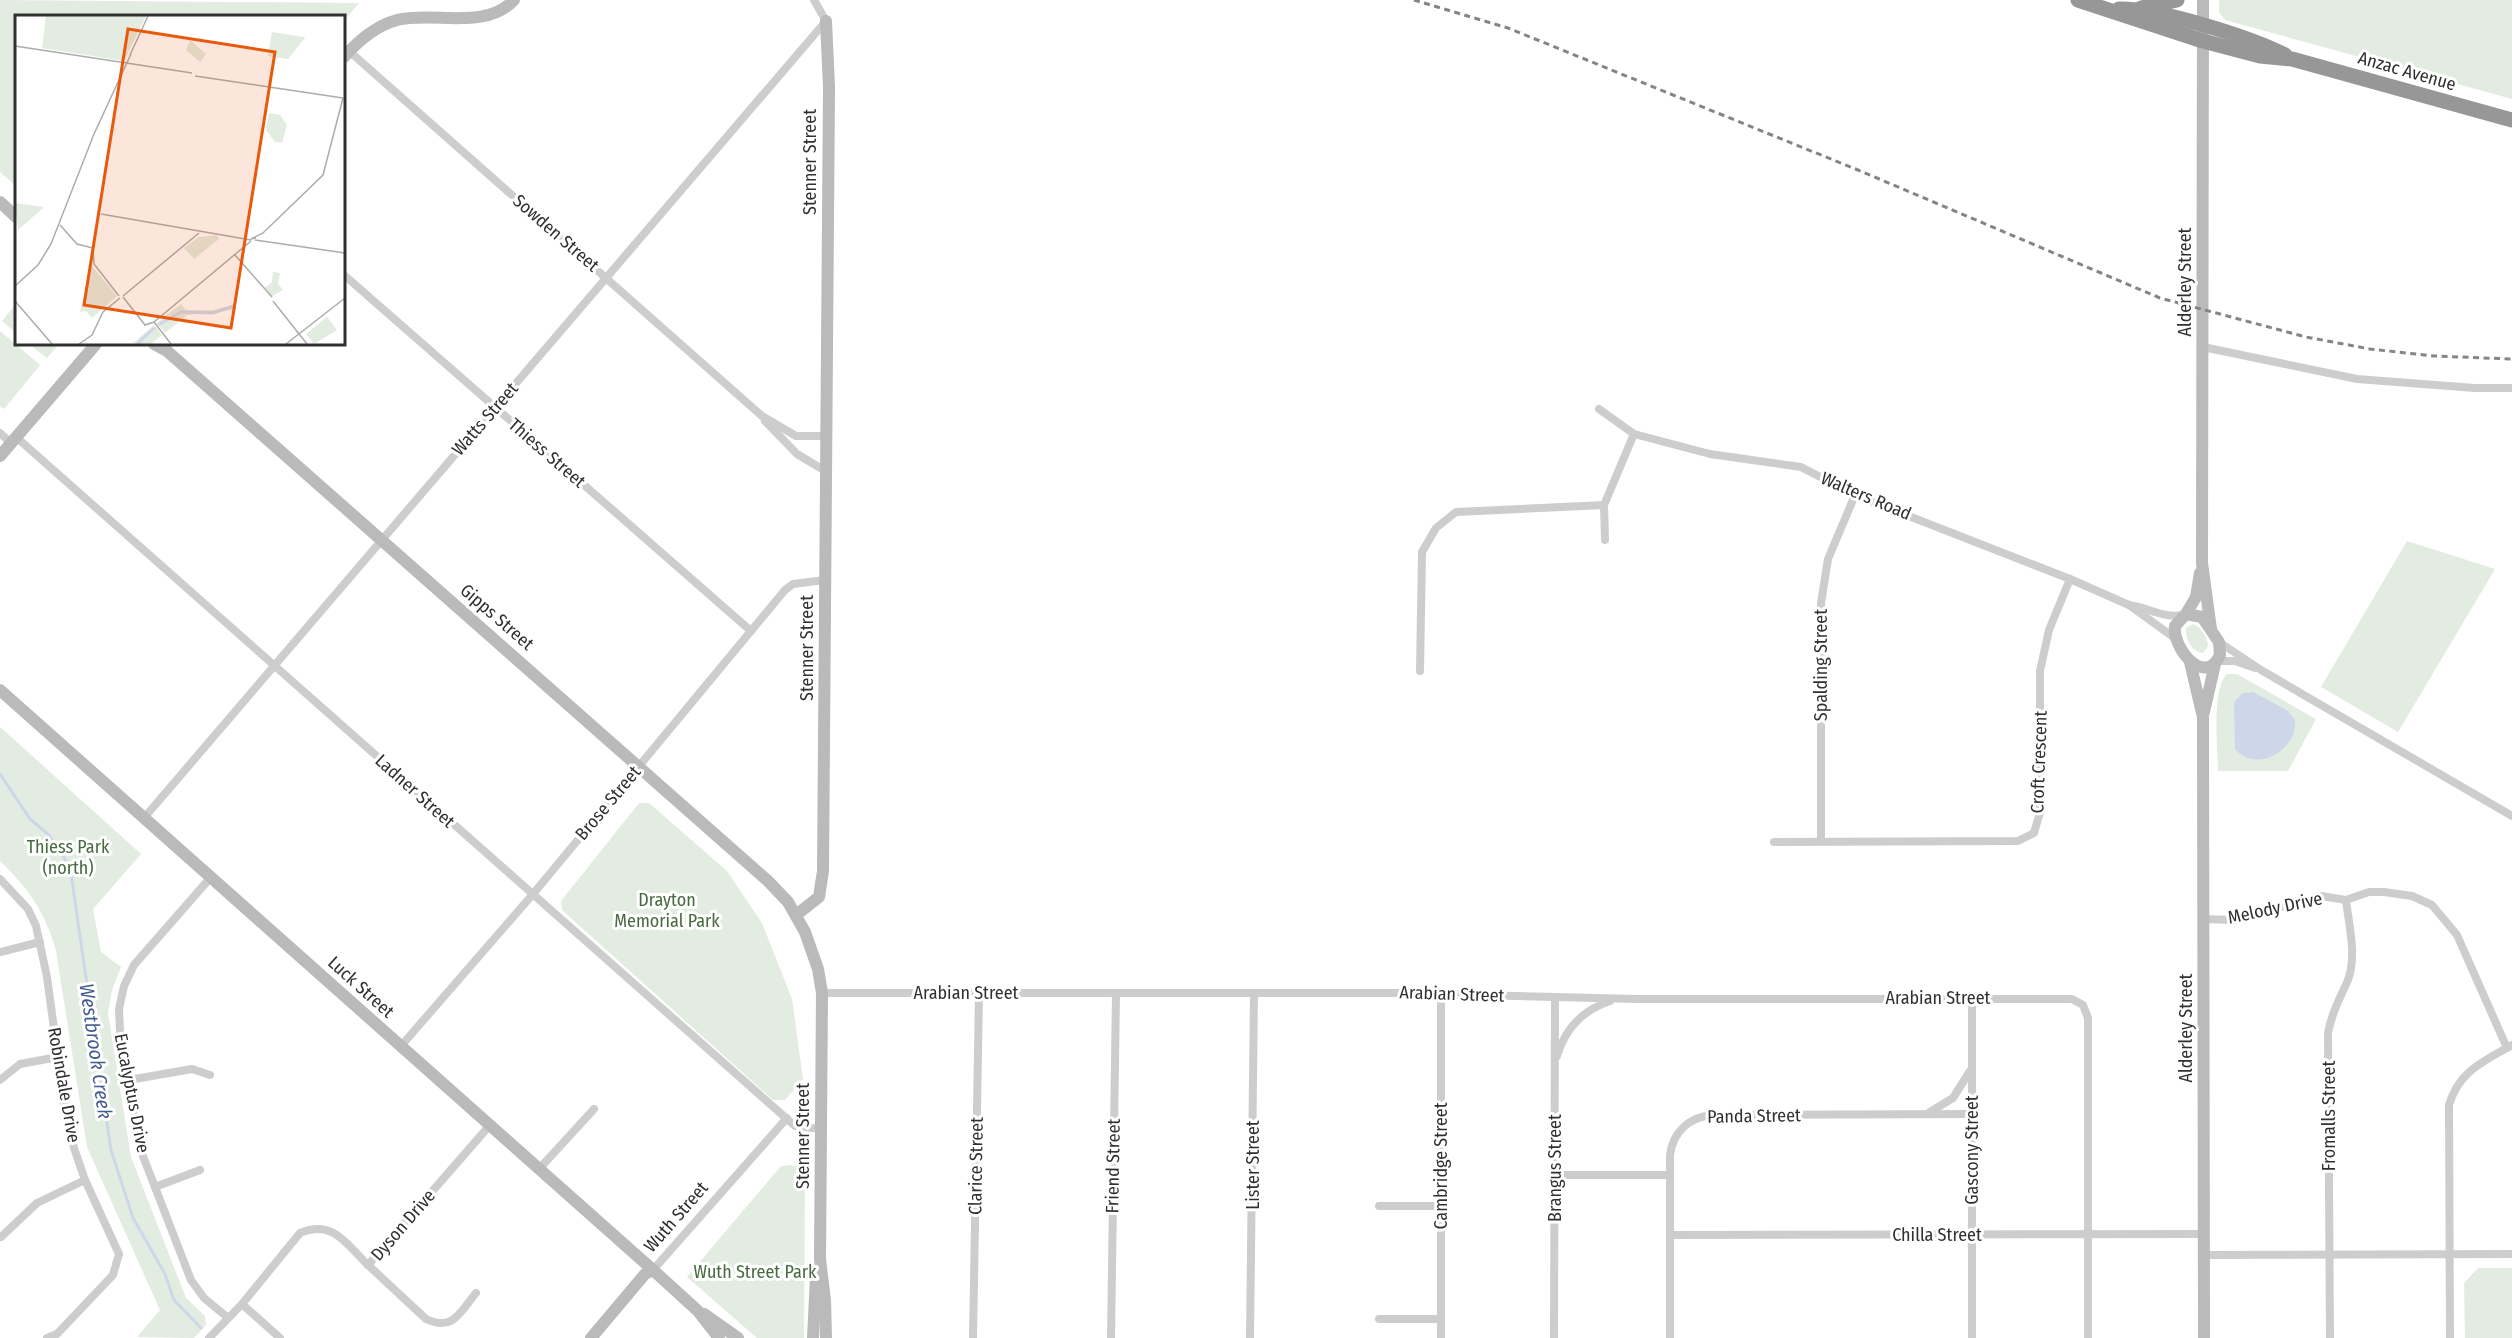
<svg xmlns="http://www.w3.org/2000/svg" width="2512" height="1338" font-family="'Fira Sans Condensed',sans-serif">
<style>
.green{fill:#e3ece0}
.water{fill:#ced7ea}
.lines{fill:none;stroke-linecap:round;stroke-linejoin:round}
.stream{stroke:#ced7ea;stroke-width:3}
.street{stroke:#cdcdcd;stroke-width:8}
.secondary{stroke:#bababa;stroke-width:12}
.highway{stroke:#979797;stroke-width:15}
.rail{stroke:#858585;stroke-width:3;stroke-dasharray:6 4.5;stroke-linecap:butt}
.labels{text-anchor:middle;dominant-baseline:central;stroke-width:6;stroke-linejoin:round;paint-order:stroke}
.street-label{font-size:18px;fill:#303030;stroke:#fff}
.park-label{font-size:18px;fill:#486a40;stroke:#fff}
.water-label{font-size:20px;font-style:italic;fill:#435c8e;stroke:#fff}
.inset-river{fill:none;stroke:#ced7ea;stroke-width:3}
.inset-road{fill:none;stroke:#acacac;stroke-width:1.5}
.view{fill:#e8590c;fill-opacity:0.15;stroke:#e8590c;stroke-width:3}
.inset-edge{fill:none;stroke:#303030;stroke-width:3}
</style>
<rect width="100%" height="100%" fill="#fff"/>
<g class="green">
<path d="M 0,0 L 359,3 L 344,21 L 344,16 L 16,16 L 16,186 L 0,172 Z"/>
<path d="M 2219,0 L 2512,0 L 2512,99 L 2225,20 L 2219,12 Z"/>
<path d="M 16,304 L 16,333 L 2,321 Z"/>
<path d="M 0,331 L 40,365 L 4,409 L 0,406 Z"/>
<path d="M 29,344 L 59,344 L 47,358 Z"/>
<path d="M 2407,541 L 2495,569 L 2398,732 L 2321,687 Z"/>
<path d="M 2193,624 C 2202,627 2207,637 2208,646 L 2203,653 C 2192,652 2185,639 2186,628 Z"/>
<path d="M 2227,674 L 2237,674 L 2316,719 L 2288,771 L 2218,771 C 2218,748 2211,690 2227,674 Z"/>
<path d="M 0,727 L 141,854 L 93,909 L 101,952 L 121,967 L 112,990 L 108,1013 L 131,1157 L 186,1298 L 205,1316 L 206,1325 L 194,1338 L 137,1337 L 160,1310 L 87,1147 L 56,951 C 46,913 28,888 0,861 Z"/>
<path d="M 639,803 L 649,803 L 727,871 L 762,923 L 792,999 L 803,1079 L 785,1100 L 773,1100 L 562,910 L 561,901 Z"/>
<path d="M 791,1165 L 800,1167 L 805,1175 L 804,1338 L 757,1338 L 687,1277 L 781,1166 Z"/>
<path d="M 2478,1268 L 2512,1268 L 2512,1338 L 2465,1338 L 2464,1283 Z"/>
</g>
<path class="water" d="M 2253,692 L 2287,710 L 2295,720 C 2298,751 2255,774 2235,749 L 2234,702 L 2243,693 Z"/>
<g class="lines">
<path class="stream" d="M 0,774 L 30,819 L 49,835 L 70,867 L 111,1150 L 133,1218 L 165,1274 L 174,1300 L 201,1328"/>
<g class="street">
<path d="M 349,51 L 762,416 L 796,436 L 827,436"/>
<path d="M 344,275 L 751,631"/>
<path d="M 2203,347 L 2357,379 L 2475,388 L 2512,388"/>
<path d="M 1599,409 L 1634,434 L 1710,454 L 1801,467 L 1855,495 L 2070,579 L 2129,605 L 2176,639"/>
<path d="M 765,421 L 797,454 L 827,472"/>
<path d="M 0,433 L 11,443"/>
<path d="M 16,437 L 795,1126 L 821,1129"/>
<path d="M 1605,540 L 1604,505 L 1634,434"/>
<path d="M 2129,605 C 2147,607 2164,619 2183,615"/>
<path d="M 2219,642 L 2261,670 L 2512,816"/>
<path d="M 2217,661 L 2235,661 L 2255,668"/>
<path d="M 1420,671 L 1422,552 L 1436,528 L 1456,512 L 1604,505"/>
<path d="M 144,818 L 826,21 L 814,0"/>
<path d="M 1821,841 L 1821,603 L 1828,559 L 1855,495"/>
<path d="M 1774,842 L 2018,841 L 2034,833 L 2040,812 L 2040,671 L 2049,630 L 2070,579"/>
<path d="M 211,877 L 134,965 L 124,986 L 119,1009 L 120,1032 L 141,1151 L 191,1280 L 204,1298 L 227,1317"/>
<path d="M 0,879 L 28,909 L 36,926 L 47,977 L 65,1110 L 74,1148 L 85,1180 L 119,1254 L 113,1275 L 57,1334 L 47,1338"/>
<path d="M 2203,919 L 2234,920 L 2321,896 L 2346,900 L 2369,892 L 2384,892 L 2412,896 L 2432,905 L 2457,935 L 2507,1048"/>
<path d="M 0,952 L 40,942"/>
<path d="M 822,993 L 1397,993 L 1637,999 L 2072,999 L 2083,1005 L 2088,1018 L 2088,1338"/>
<path d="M 1972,998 L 1972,1338"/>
<path d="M 401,1046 L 533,894 L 785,590 L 793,584 L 825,580"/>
<path d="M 1557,1056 C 1565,1029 1583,1010 1610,1001"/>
<path d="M 0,1080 L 20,1064 L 58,1057"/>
<path d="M 129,1080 L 192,1069 L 210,1075"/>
<path d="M 1930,1112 L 1953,1098 L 1970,1071"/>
<path d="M 540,1168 L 594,1109"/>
<path d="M 1555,1175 L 1670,1175"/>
<path d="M 155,1187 L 200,1170"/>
<path d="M 1379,1206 L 1441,1206"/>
<path d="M 1670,1235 L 2204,1234"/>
<path d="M 1,1237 L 37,1203 L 85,1180"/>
<path d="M 2204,1255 L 2512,1254"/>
<path d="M 368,1265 L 426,1319 C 453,1332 460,1312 476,1293"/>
<path d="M 653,1270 L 787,1118"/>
<path d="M 242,1304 L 280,1338"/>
<path d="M 1379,1319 L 1441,1319"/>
<path d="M 209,1338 L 242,1304 L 300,1233 C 333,1219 346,1244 368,1265 L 490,1125"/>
<path d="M 973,1338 L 979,993"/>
<path d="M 1111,1338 L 1116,993"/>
<path d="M 1250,1338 L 1254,993"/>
<path d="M 1441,1338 L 1441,994"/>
<path d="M 1554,1338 L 1555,997"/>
<path d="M 1670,1338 L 1670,1155 C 1673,1132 1689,1117 1712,1115 L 1972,1114"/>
<path d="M 2330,1338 L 2328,1033 C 2332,1012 2340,998 2348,980 C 2357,955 2349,926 2346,900"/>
<path d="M 2450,1338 L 2449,1105 C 2459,1071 2483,1062 2512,1045"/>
</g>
<g class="secondary">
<path d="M 2203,0 L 2202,563 L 2211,629"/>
<path d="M 344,57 C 358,41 375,26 397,20 C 434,11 485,31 514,0"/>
<path d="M 0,202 L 16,217"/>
<path d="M 154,344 L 167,351 L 768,881 L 788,902 L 805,932 L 818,969 L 822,993 L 820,1259 L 825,1300 L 826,1338"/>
<path d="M 0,456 L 96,344"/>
<path d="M 2186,614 L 2202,617 L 2219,642 L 2220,655 C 2205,688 2172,648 2175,626 Z"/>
<path d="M 2186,614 L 2196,597 L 2200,573"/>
<path d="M 2190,662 L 2203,717 L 2204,1338"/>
<path d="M 0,690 L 653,1270 L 698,1311 L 719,1338"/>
<path d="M 2204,712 L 2215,664"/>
<path d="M 796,915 L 819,897 L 823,871 L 829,87 L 826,21"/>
<path d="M 704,1314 L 738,1338"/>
<path d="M 591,1338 L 645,1274 L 653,1270"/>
<path d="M 813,1338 L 816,1276"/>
</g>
<g class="highway">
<path d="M 2078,0 L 2203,41 L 2260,56 L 2292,59 L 2512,120"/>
<path d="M 2141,8 L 2177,0"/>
<path d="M 2119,9 C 2158,8 2250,37 2285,55"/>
</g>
<path class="rail" d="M 1414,0 L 1508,28 L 1858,170 L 2160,298 L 2306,337 L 2370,349 L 2434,356 L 2512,359"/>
</g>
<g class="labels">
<g class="street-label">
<text transform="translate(2407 71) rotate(16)">Anzac Avenue</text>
<text transform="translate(810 162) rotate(-90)">Stenner Street</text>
<text transform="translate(556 233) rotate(41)">Sowden Street</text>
<text transform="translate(2185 282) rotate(-90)">Alderley Street</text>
<text transform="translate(485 419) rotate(-49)">Watts Street</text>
<text transform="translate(547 453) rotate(41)">Thiess Street</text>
<text transform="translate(1866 496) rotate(23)">Walters Road</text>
<text transform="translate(497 617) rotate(41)">Gipps Street</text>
<text transform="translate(807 648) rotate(-90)">Stenner Street</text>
<text transform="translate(1821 665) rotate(-90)">Spalding Street</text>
<text transform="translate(2039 762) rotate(-88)">Croft Crescent</text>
<text transform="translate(415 791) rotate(42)">Ladner Street</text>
<text transform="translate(608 803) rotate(-50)">Brose Street</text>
<text transform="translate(2275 908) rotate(-12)">Melody Drive</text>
<text transform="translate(361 987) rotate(42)">Luck Street</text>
<text x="966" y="993">Arabian Street</text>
<text transform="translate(1452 994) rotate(2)">Arabian Street</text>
<text x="1938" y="998">Arabian Street</text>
<text transform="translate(2186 1028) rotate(-90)">Alderley Street</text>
<text transform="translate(64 1085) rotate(80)">Robindale Drive</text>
<text transform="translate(132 1093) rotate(79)">Eucalyptus Drive</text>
<text transform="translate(1754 1116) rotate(-1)">Panda Street</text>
<text transform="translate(2329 1116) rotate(-90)">Fromalls Street</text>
<text transform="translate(803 1136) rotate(-90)">Stenner Street</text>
<text transform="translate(1972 1150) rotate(-90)">Gascony Street</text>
<text transform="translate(1253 1165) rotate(-90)">Lister Street</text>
<text transform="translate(976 1166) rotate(-89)">Clarice Street</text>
<text transform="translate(1113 1166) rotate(-89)">Friend Street</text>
<text transform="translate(1441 1166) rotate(-90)">Cambridge Street</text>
<text transform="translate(1555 1168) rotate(-90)">Brangus Street</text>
<text transform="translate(676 1217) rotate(-49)">Wuth Street</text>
<text transform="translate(403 1225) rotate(-49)">Dyson Drive</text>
<text x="1937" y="1235">Chilla Street</text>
</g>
<g class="park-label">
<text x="68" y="847">Thiess Park<tspan x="68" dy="21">(north)</tspan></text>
<text x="667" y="900">Drayton<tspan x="667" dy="21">Memorial Park</tspan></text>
<text x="755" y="1272">Wuth Street Park</text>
</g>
<g class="water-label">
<text transform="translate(96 1051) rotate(82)">Westbrook Creek</text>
</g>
</g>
<g transform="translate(15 15)">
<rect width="330" height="330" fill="#fff"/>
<path d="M 31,1 L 131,1 L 109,46 L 27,33 ZM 257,17 L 289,22 L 290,23 L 273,44 L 253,41 ZM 175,25 L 191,39 L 185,47 L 171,35 ZM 254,98 L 265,100 L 272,110 L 267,128 L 260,127 L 251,115 ZM 0,188 L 29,192 L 3,215 ZM 202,220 L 204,224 L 179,244 L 169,233 L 184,222 ZM 76,250 L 102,281 L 77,303 L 71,296 L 65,297 ZM 258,257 L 265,258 L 263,269 L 268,275 L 257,281 L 250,273 L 257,267 ZM 166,289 L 171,295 L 199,295 L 217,290 L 221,294 L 218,298 L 216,295 L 172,300 L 150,318 L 142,308 ZM 312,302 L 322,315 L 299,329 L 291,319 ZM 139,310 L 127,326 L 141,312 L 147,320 L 136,329 L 122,329 L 126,326 L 117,329 Z" fill="#e3ece0"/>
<path class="inset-river" d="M 143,310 L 166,297 L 198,298 L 219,291M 122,329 L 140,312"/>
<path class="inset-road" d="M 0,31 L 177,58M 115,40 L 133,1M 180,61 L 328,83M 86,199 L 236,225M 45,210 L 62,229 L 78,233 L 79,249 L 104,281M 241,223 L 236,224 L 248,218 L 308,160 L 328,83M 240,225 L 330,238M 220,240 L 257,282M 0,271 L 23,250 L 36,229 L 79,119 L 116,39M 108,281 L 184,218M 108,282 L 130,310 L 139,307 L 156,329M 0,286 L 37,329M 258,286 L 292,329M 139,307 L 236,226M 64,329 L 77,320 L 88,297 L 105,283M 271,329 L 330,283"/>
<path class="view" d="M 113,14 L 260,37 L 216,313 L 69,290 Z"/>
<rect width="330" height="330" class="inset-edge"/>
</g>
</svg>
